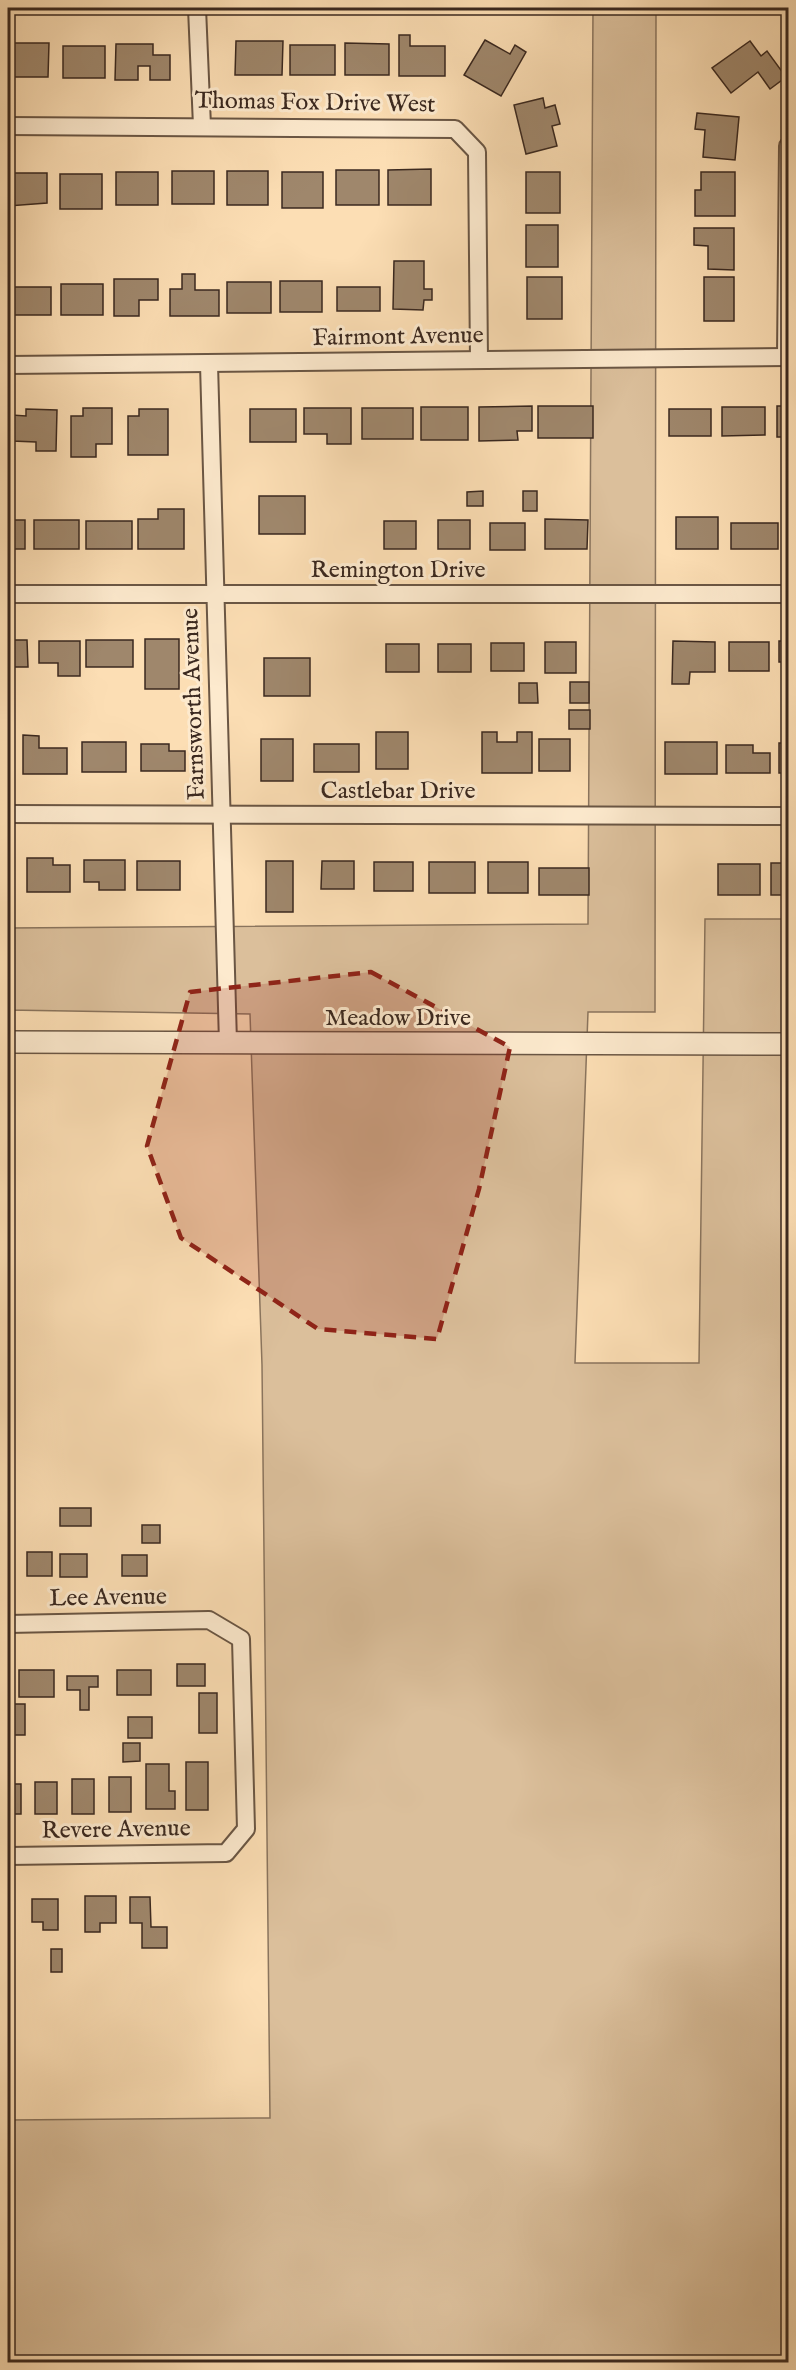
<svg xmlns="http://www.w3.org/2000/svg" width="796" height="2370" font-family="'IM FELL English',serif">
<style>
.green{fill:#dbbf9b;stroke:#8a745d;stroke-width:1.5}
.building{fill:#9f876c;stroke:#3a281f;stroke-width:1.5}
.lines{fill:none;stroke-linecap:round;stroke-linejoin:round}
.minor-casing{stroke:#6a5644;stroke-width:20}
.tertiary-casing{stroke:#6a5644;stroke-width:24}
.minor{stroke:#fdeace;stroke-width:16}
.tertiary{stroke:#fdeace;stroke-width:21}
.marked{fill:#8f2418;fill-opacity:0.2;stroke:#8f2418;stroke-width:4.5;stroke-dasharray:12 8;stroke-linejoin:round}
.labels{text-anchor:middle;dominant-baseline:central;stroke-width:6;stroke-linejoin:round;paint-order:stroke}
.street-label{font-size:24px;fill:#3a281f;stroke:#fdeace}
</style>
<rect width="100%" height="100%" fill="#fcdeb4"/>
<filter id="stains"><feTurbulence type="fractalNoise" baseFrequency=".00333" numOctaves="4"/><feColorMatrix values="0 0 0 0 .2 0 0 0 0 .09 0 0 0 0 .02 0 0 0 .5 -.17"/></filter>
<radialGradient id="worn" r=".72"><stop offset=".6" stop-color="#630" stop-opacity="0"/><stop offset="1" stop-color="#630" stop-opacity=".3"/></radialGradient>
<path class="green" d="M 593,8 L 656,8 L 655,1012 L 588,1012 L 575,1363 L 699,1363 L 705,919 L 788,919 L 788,2362 L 8,2362 L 8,2120 L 270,2118 L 262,1365 L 250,1014 L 8,1010 L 8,928 L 588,924 Z"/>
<g class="building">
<path d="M 399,35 L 410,35 L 410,46 L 445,46 L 445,76 L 399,76 Z"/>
<path d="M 485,40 L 510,54 L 515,45 L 526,52 L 501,96 L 464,75 Z"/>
<path d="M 236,41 L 283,41 L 282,75 L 235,75 Z"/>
<path d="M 750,41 L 761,56 L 767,51 L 786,77 L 770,89 L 758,72 L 731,93 L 712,68 Z"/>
<path d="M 8,43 L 49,43 L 48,77 L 8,77 Z"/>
<path d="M 345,43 L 389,44 L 389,75 L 345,75 Z"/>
<path d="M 116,44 L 153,44 L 153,55 L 170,55 L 170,80 L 150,80 L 150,66 L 138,66 L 138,80 L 115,80 Z"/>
<rect x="290" y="45" width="45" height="30"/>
<rect x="63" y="46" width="42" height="32"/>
<path d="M 543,98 L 545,108 L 555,105 L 560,124 L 552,126 L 557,146 L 526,154 L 514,105 Z"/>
<path d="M 697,113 L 739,117 L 735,160 L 703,157 L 705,130 L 695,129 Z"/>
<path d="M 431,169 L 431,205 L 388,205 L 388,170 Z"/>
<rect x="336" y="170" width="43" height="35"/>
<rect x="172" y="171" width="42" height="33"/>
<rect x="227" y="171" width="41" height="34"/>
<rect x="116" y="172" width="42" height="33"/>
<rect x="282" y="172" width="41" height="36"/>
<rect x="526" y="172" width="34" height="41"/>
<path d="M 701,172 L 735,172 L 735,216 L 695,216 L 695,190 L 701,190 Z"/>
<path d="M 8,173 L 47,173 L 47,203 L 8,206 Z"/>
<rect x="60" y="174" width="42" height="35"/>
<rect x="526" y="225" width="32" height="42"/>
<path d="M 694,228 L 734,228 L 734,270 L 708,269 L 708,246 L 694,245 Z"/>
<path d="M 394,261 L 424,261 L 424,289 L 432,289 L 432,300 L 424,300 L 423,310 L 393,309 Z"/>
<path d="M 182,274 L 195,274 L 195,290 L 219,290 L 219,316 L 170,316 L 170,289 L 182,289 Z"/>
<rect x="527" y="277" width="35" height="42"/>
<rect x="704" y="277" width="30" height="44"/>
<path d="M 114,279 L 158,279 L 158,300 L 139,300 L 139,316 L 114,316 Z"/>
<rect x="280" y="281" width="42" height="31"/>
<rect x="227" y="282" width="44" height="31"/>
<rect x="61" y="284" width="42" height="31"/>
<rect x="8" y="287" width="43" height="28"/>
<rect x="337" y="287" width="43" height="24"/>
<path d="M 532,406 L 532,431 L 517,431 L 518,440 L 479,441 L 479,407 Z"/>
<rect x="538" y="406" width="55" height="32"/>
<rect x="777" y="406" width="11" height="31"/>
<rect x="421" y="407" width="47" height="33"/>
<path d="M 722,407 L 765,407 L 765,435 L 722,436 Z"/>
<path d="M 83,408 L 112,408 L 112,444 L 96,444 L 96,457 L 71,457 L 71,416 L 83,416 Z"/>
<path d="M 304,408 L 351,408 L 351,444 L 327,444 L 327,434 L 304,434 Z"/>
<rect x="362" y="408" width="51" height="31"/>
<path d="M 26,409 L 57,410 L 56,451 L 36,451 L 36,442 L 12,441 L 12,415 L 26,416 Z"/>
<path d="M 139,409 L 168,409 L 168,455 L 128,455 L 128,416 L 139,416 Z"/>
<rect x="250" y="409" width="46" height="33"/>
<rect x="669" y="409" width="42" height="27"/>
<path d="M 483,491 L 483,506 L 467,506 L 467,492 Z"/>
<rect x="523" y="491" width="14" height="20"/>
<rect x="259" y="496" width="46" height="38"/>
<path d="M 158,509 L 184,509 L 184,549 L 138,549 L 138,519 L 158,519 Z"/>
<rect x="676" y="517" width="42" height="32"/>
<rect x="785" y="518" width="3" height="31"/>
<path d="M 545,519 L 588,520 L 587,549 L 545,549 Z"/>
<rect x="8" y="520" width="17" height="29"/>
<rect x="34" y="520" width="45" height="29"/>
<rect x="438" y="520" width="32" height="29"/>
<rect x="86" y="521" width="46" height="28"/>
<rect x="384" y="521" width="32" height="28"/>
<rect x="490" y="523" width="35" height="27"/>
<rect x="731" y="523" width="47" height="26"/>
<rect x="145" y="639" width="34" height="50"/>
<path d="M 8,640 L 27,640 L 28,667 L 8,667 Z"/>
<rect x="86" y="640" width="47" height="27"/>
<path d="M 39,641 L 80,641 L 80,676 L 58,676 L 58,663 L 39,663 Z"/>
<path d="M 673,641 L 715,642 L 715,672 L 690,672 L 689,684 L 672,684 Z"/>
<rect x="779" y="641" width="9" height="21"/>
<rect x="545" y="642" width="31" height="31"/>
<rect x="729" y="642" width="40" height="29"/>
<rect x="491" y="643" width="33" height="28"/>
<rect x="386" y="644" width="33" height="28"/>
<rect x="438" y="644" width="33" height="28"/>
<rect x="264" y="658" width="46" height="38"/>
<rect x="570" y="682" width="19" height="21"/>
<path d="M 519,683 L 537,683 L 538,703 L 519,703 Z"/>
<rect x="569" y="710" width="21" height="19"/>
<rect x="376" y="732" width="32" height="37"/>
<path d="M 482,732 L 497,732 L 497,742 L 517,742 L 517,732 L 532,732 L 532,773 L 482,773 Z"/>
<path d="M 23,735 L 39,736 L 39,748 L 67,748 L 67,774 L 23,774 Z"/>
<rect x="261" y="739" width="32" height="42"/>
<rect x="539" y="739" width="31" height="32"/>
<rect x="82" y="742" width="44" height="30"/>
<rect x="665" y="742" width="52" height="32"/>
<rect x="779" y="743" width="9" height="30"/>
<path d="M 141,744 L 169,744 L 169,751 L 185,751 L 185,771 L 141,771 Z"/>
<rect x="314" y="744" width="45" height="28"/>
<path d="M 726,745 L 753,745 L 753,753 L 770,753 L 770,773 L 726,773 Z"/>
<rect x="8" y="746" width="6" height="21"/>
<path d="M 27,858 L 53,858 L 53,865 L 70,865 L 70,892 L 27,892 Z"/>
<rect x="8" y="860" width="4" height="39"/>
<path d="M 84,860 L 125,860 L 125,890 L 99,890 L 99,882 L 84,882 Z"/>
<rect x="137" y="861" width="43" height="29"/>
<rect x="266" y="861" width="27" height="51"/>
<path d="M 322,861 L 354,861 L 354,889 L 321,889 Z"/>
<rect x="374" y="862" width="39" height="29"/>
<rect x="429" y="862" width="46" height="31"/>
<rect x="488" y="862" width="40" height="31"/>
<rect x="771" y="863" width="17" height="32"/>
<rect x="718" y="864" width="42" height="31"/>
<rect x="539" y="868" width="50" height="27"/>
<rect x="60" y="1508" width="31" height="18"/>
<rect x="142" y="1525" width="18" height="18"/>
<rect x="27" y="1552" width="25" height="24"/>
<rect x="60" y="1554" width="27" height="23"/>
<rect x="122" y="1555" width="25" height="21"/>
<rect x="177" y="1664" width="28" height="22"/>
<rect x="19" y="1670" width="35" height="27"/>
<rect x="117" y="1670" width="34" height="25"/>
<path d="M 67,1676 L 98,1676 L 98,1687 L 89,1687 L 89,1710 L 80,1710 L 80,1690 L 67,1690 Z"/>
<rect x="199" y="1693" width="18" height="40"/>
<rect x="11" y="1704" width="14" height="31"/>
<rect x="128" y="1717" width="24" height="21"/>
<path d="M 123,1743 L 140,1743 L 140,1761 L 123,1762 Z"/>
<rect x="186" y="1762" width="22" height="48"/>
<path d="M 146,1764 L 169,1764 L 169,1791 L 175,1791 L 175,1809 L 146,1809 Z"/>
<rect x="109" y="1777" width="22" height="35"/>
<rect x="72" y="1779" width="22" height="35"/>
<rect x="35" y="1782" width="22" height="32"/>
<rect x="8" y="1784" width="13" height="30"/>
<path d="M 85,1896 L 116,1896 L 116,1923 L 100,1923 L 100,1932 L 85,1932 Z"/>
<path d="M 130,1897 L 150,1897 L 151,1927 L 167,1927 L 167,1948 L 142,1948 L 142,1923 L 130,1923 Z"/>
<path d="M 32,1899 L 58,1899 L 58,1930 L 43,1930 L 43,1922 L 32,1922 Z"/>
<rect x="51" y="1949" width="11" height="23"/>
</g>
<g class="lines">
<g class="minor-casing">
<g id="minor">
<path d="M 197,8 L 202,126"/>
<path d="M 8,126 L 455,129 L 477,152 L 479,360"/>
<path d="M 786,357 L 788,146"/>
<path d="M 209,364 L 228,1043"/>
<path d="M 8,365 L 788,357"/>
<path d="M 8,594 L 788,594"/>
<path d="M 8,814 L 788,816"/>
<path d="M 8,1624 L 209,1620 L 241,1639 L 246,1829 L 226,1853 L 8,1856"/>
</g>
</g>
<g class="tertiary-casing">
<path id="tertiary" d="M 8,1042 L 788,1044"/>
</g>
<use href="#minor" class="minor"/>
<use href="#tertiary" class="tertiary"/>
</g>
<path class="marked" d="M 371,972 L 510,1047 L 479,1189 L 437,1339 L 318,1329 L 181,1238 L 147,1146 L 190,992 Z"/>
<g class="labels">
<g class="street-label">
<text transform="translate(315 103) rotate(1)">Thomas Fox Drive West</text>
<text transform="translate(398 337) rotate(-1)">Fairmont Avenue</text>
<text x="398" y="570">Remington Drive</text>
<text transform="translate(194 704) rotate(-92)">Farnsworth Avenue</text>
<text x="398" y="791">Castlebar Drive</text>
<text x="398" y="1018">Meadow Drive</text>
<text transform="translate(108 1598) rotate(-1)">Lee Avenue</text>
<text transform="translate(116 1830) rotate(-1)">Revere Avenue</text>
</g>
</g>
<rect width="796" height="2370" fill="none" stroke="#fcdeb4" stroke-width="30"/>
<rect x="9" y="9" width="778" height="2352" fill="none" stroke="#3a281f" stroke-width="3"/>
<rect x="15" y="15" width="766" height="2340" fill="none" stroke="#3a281f" stroke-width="1.5"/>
<rect width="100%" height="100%" filter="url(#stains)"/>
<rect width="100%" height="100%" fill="url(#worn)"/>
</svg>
